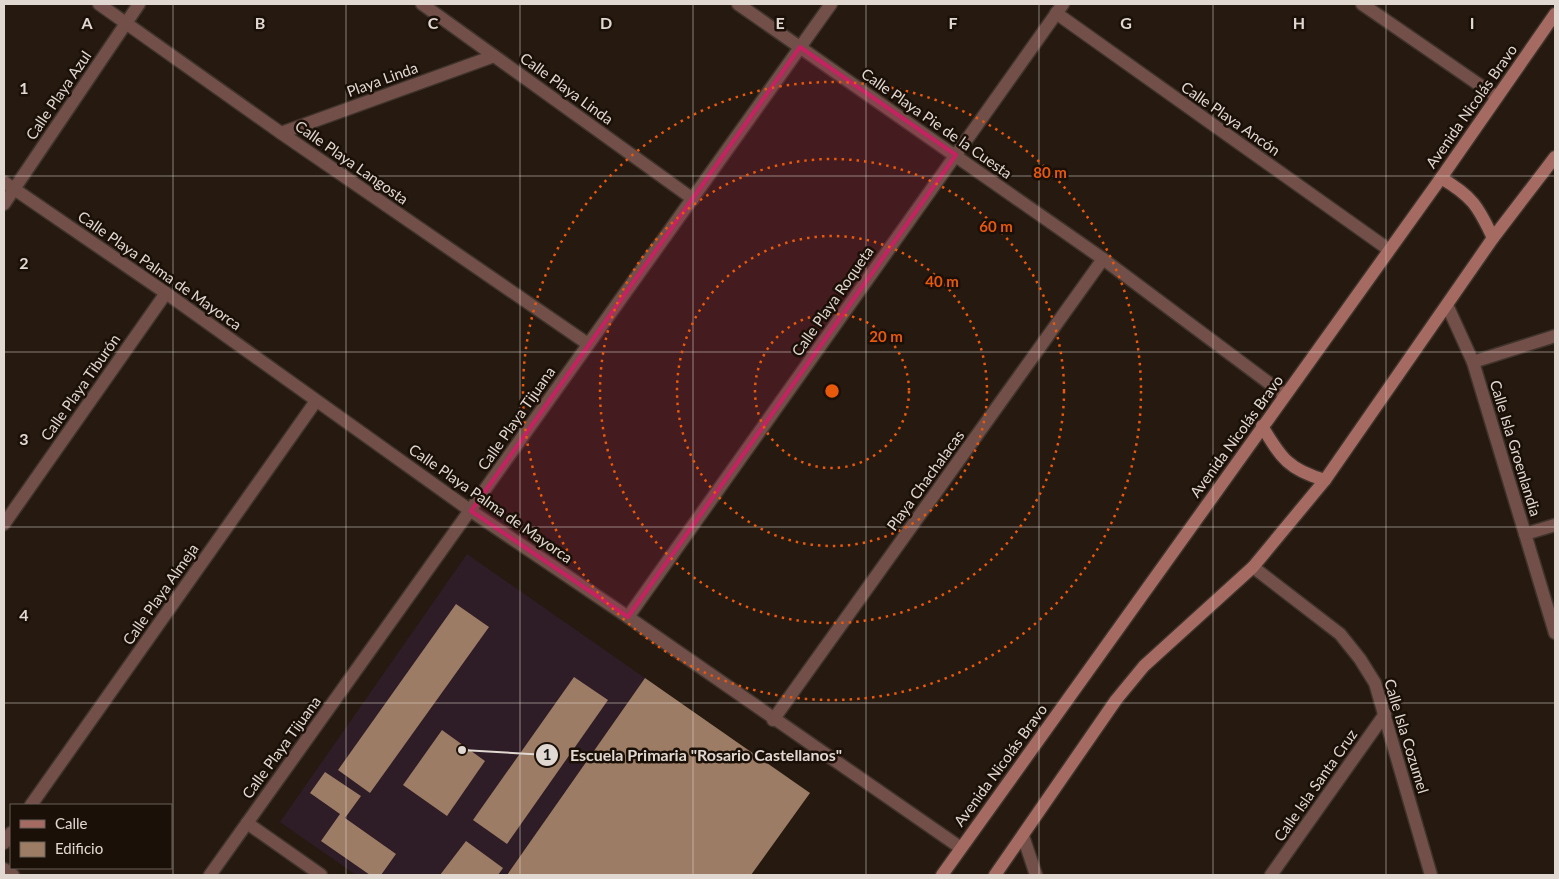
<svg xmlns="http://www.w3.org/2000/svg" width="1559" height="879" font-family="Lato,sans-serif">
<style>
.education{fill:#2e1d26}
.building{fill:#9c7c65}
.lines{fill:none;stroke-linecap:round;stroke-linejoin:round}
.street-casing{stroke:#3f342b;stroke-width:15}
.secondary-casing{stroke:#3f342b;stroke-width:15}
.street{stroke:#734f49;stroke-width:12}
.secondary{stroke:#a56b62;stroke-width:12}
.marked{fill:#c42261;fill-opacity:0.2;stroke:#c42261;stroke-width:4;stroke-linejoin:round}
.grid{fill:none;stroke:#e1d8d2;stroke-width:1;stroke-opacity:0.55}
.ring{fill:none;stroke:#e8590c;stroke-width:2.5;stroke-dasharray:2.5 5}
.labels{text-anchor:middle;dominant-baseline:central;stroke-width:5;stroke-linejoin:round;paint-order:stroke}
.street-label{font-size:15px;fill:#e1d8d2;stroke:#1b1008}
.grid-label{font-size:16px;text-anchor:middle;font-weight:bold;fill:#e1d8d2;stroke:#1b1008;stroke-width:5;stroke-linejoin:round;paint-order:stroke}
.centre{fill:#e8590c;stroke:#1b1008;stroke-width:2.5}
.ring-label{font-size:15px;text-anchor:middle;font-weight:bold;fill:#e8590c;stroke:#1b1008;stroke-width:5;stroke-linejoin:round;paint-order:stroke}
.leader{fill:none;stroke:#e1d8d2;stroke-width:2}
.callout-dot{fill:#e1d8d2;stroke:#1b1008;stroke-width:2}
.mark-label{font-size:15px;text-anchor:middle;font-weight:bold;fill:#111}
.callout-label{font-size:16px;text-anchor:middle;font-weight:bold;fill:#e1d8d2;stroke:#1b1008;stroke-width:5;stroke-linejoin:round;paint-order:stroke}
</style>
<rect width="100%" height="100%" fill="#251910"/>
<path class="education" d="M 467,554 L 645,678 L 507,875 L 356,875 L 280,822 Z"/>
<g class="building">
<path d="M 456,604 L 489,627 L 370,793 L 338,770 Z"/>
<path d="M 574,677 L 608,700 L 507,844 L 473,820 Z"/>
<path d="M 645,678 L 810,793 L 751,875 L 507,875 Z"/>
<path d="M 442,730 L 485,761 L 447,816 L 403,785 Z"/>
<path d="M 325,772 L 361,796 L 345,818 L 396,854 L 381,875 L 370,875 L 321,841 L 340,814 L 310,793 Z"/>
<path d="M 466,841 L 503,868 L 498,875 L 440,875 Z"/>
</g>
<g class="lines">
<g class="street-casing">
<g id="street">
<path d="M 99,4 L 281,133 L 588,344"/>
<path d="M 422,4 L 693,199"/>
<path d="M 738,4 L 1103,259 L 1285,395"/>
<path d="M 1362,4 L 1497,97"/>
<path d="M 1056,13 L 1388,249"/>
<path d="M 281,133 L 494,56"/>
<path d="M 4,182 L 166,293 L 471,511 L 628,617 L 961,848"/>
<path d="M 4,204 L 139,4"/>
<path d="M 1447,305 L 1473,362 L 1555,633"/>
<path d="M 1473,362 L 1555,336"/>
<path d="M 4,524 L 166,293"/>
<path d="M 1525,534 L 1555,525"/>
<path d="M 1253,567 L 1340,634 L 1360,659 L 1375,683 L 1431,875"/>
<path d="M 628,617 L 1063,4"/>
<path d="M 773,720 L 1103,259"/>
<path d="M 31,805 L 316,401"/>
<path d="M 247,823 L 321,875"/>
<path d="M 1023,836 L 1036,875"/>
<path d="M 4,843 L 11,833"/>
<path d="M 4,869 L 13,875"/>
<path d="M 210,875 L 831,4"/>
<path d="M 1271,875 L 1385,714"/>
</g>
</g>
<g class="secondary-casing">
<g id="secondary">
<path d="M 1441,178 C 1472,196 1478,206 1493,238"/>
<path d="M 1262,426 C 1281,458 1289,470 1325,480"/>
<path d="M 942,875 L 1441,178 L 1555,14"/>
<path d="M 995,875 L 1116,700 L 1144,666 L 1253,567 L 1325,480 L 1493,238 L 1555,157"/>
</g>
</g>
<use href="#street" class="street"/>
<use href="#secondary" class="secondary"/>
</g>
<path class="marked" d="M 800,47 L 956,155 L 628,617 L 471,511 Z"/>
<path class="grid" d="M 173,4 L 173,875M 346,4 L 346,875M 520,4 L 520,875M 693,4 L 693,875M 866,4 L 866,875M 1039,4 L 1039,875M 1213,4 L 1213,875M 1386,4 L 1386,875M 4,176 L 1555,176M 4,352 L 1555,352M 4,527 L 1555,527M 4,703 L 1555,703"/>
<g class="ring">
<circle cx="832" cy="391" r="77"/>
<circle cx="832" cy="391" r="155"/>
<circle cx="832" cy="391" r="232"/>
<circle cx="832" cy="391" r="309"/>
</g>
<g class="labels">
<g class="street-label">
<text transform="translate(382 79) rotate(-20)">Playa Linda</text>
<text transform="translate(567 88) rotate(36)">Calle Playa Linda</text>
<text transform="translate(58 95) rotate(-56)">Calle Playa Azul</text>
<text transform="translate(1471 106) rotate(-55)">Avenida Nicolás Bravo</text>
<text transform="translate(1231 118) rotate(35)">Calle Playa Ancón</text>
<text transform="translate(937 123) rotate(35)">Calle Playa Pie de la Cuesta</text>
<text transform="translate(352 162) rotate(35)">Calle Playa Langosta</text>
<text transform="translate(160 270) rotate(35)">Calle Playa Palma de Mayorca</text>
<text transform="translate(832 301) rotate(-55)">Calle Playa Roqueta</text>
<text transform="translate(80 387) rotate(-55)">Calle Playa Tiburón</text>
<text transform="translate(516 418) rotate(-55)">Calle Playa Tijuana</text>
<text transform="translate(1236 436) rotate(-54)">Avenida Nicolás Bravo</text>
<text transform="translate(1516 448) rotate(73)">Calle Isla Groenlandia</text>
<text transform="translate(925 480) rotate(-54)">Playa Chachalacas</text>
<text transform="translate(491 503) rotate(35)">Calle Playa Palma de Mayorca</text>
<text transform="translate(160 594) rotate(-55)">Calle Playa Almeja</text>
<text transform="translate(1407 736) rotate(73)">Calle Isla Cozumel</text>
<text transform="translate(281 747) rotate(-54)">Calle Playa Tijuana</text>
<text transform="translate(1000 765) rotate(-54)">Avenida Nicolás Bravo</text>
<text transform="translate(1315 785) rotate(-55)">Calle Isla Santa Cruz</text>
</g>
</g>
<g class="grid-label">
<text x="87" y="29">A</text>
<text x="260" y="29">B</text>
<text x="433" y="29">C</text>
<text x="606" y="29">D</text>
<text x="780" y="29">E</text>
<text x="953" y="29">F</text>
<text x="1126" y="29">G</text>
<text x="1299" y="29">H</text>
<text x="1472" y="29">I</text>
<text x="24" y="94">1</text>
<text x="24" y="269">2</text>
<text x="24" y="445">3</text>
<text x="24" y="621">4</text>
</g>
<circle cx="832" cy="391" r="8" class="centre"/>
<g class="ring-label">
<text x="1050" y="178">80 m</text>
<text x="996" y="232">60 m</text>
<text x="942" y="287">40 m</text>
<text x="886" y="342">20 m</text>
</g>
<path class="leader" d="M462 750L547 755"/>
<g class="callout-dot">
<circle cx="462" cy="750" r="5"/>
<circle cx="547" cy="755" r="12"/>
</g>
<g class="mark-label">
<text x="547" y="760">1</text>
</g>
<g class="callout-label">
<text x="706" y="761">Escuela Primaria "Rosario Castellanos"</text>
</g>
<rect width="1559" height="879" fill="none" stroke="#e1d8d2" stroke-width="10"/>
<rect x="10" y="804" width="162" height="65" fill="#1b1008" stroke="#6a6059"/>
<rect x="20" y="820" width="25" height="8" fill="#a56b62" stroke="#6a6059"/>
<text x="55" y="829" font-size="15" fill="#e1d8d2">Calle</text>
<rect x="20" y="842" width="25" height="15" fill="#9c7c65" stroke="#6a6059"/>
<text x="55" y="854" font-size="15" fill="#e1d8d2">Edificio</text>
</svg>
